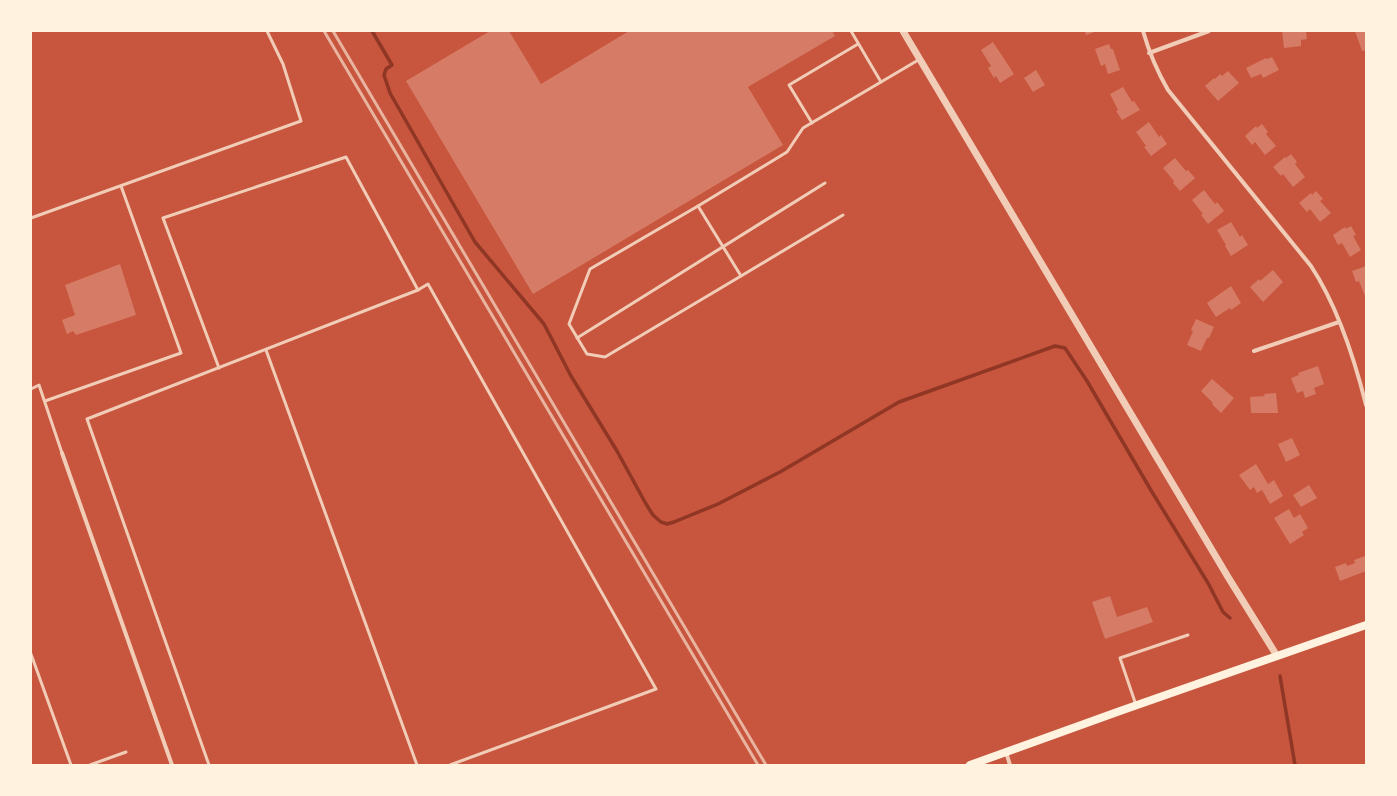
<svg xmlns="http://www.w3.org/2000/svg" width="1397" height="796" font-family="Figtree,sans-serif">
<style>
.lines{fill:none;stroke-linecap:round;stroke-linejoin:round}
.stream{stroke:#8f3625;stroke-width:3.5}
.building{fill:#d67c66}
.service{stroke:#f1ccb7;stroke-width:3}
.minor{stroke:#f1ccb7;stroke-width:4}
.tertiary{stroke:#f1ccb7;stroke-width:7}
.secondary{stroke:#fff3e0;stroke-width:8}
.rail{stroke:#e9b49f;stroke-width:3}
</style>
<rect width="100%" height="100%" fill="#c8553d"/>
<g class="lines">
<g class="stream">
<path d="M 372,31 L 392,65 L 386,69 L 384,75 L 390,93 L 475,242 L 544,324 L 571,376 L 617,451 L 646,504 L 653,515 L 661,522 L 667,524 L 674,522 L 718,504 L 780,472 L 899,402 L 1055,346 L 1065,348 L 1087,381 L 1152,492 L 1208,583 L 1223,612 L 1230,618"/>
<path d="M 1280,676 L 1295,765"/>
</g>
</g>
<g class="building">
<path d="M 490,31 L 509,31 L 541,84 L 629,31 L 832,31 L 835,36 L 748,87 L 783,145 L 533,294 L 406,81 Z"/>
<path d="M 1085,31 L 1097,31 L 1086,35 Z"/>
<path d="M 1282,31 L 1306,31 L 1307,39 L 1301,40 L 1301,46 L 1284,48 Z"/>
<path d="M 1355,31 L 1366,31 L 1366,50 L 1362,51 Z"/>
<path d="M 993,42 L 1014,74 L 1000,83 L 996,76 L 994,78 L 988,68 L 991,66 L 981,50 Z"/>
<path d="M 1109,44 L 1111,49 L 1113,49 L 1120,70 L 1108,74 L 1105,64 L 1101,66 L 1095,49 Z"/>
<path d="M 1272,57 L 1279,70 L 1263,78 L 1261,74 L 1251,78 L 1246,68 L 1266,58 L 1267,59 Z"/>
<path d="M 1036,70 L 1045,85 L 1033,92 L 1024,78 Z"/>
<path d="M 1228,71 L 1239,83 L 1218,101 L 1205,86 L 1214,78 L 1215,79 L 1220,74 L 1222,76 Z"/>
<path d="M 1123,87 L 1132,102 L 1134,101 L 1140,110 L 1122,120 L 1116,111 L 1118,110 L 1110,94 Z"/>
<path d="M 1149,122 L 1159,137 L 1161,135 L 1167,144 L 1151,156 L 1144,147 L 1146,146 L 1136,132 Z"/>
<path d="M 1262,124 L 1268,132 L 1266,134 L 1276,146 L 1265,155 L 1255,142 L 1252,145 L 1245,136 L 1256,126 L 1257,128 Z"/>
<path d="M 1291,154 L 1297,162 L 1295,164 L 1305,177 L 1293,187 L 1283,174 L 1281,176 L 1273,167 L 1285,157 L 1286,158 Z"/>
<path d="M 1175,158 L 1186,171 L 1188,170 L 1195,178 L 1180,191 L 1173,183 L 1174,181 L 1163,168 Z"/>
<path d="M 1204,190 L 1215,204 L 1217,202 L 1224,211 L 1208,224 L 1201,215 L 1203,214 L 1192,200 Z"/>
<path d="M 1316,191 L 1323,199 L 1320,201 L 1331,213 L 1320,222 L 1310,209 L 1307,212 L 1299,203 L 1311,193 L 1312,195 Z"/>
<path d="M 1231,222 L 1240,237 L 1242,235 L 1248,245 L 1231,256 L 1225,246 L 1226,245 L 1217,230 Z"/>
<path d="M 1351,226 L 1356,235 L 1353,236 L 1361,250 L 1350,257 L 1342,243 L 1338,245 L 1333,235 L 1345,227 L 1346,229 Z"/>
<path d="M 120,264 L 136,315 L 76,335 L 73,331 L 67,334 L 62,320 L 75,315 L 65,285 Z"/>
<path d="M 1366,266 L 1366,296 L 1365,296 L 1359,281 L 1356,282 L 1352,271 Z"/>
<path d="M 1273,270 L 1283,282 L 1263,302 L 1250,287 L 1259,279 L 1260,281 Z"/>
<path d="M 1231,286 L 1241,303 L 1231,310 L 1230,308 L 1216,317 L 1207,303 Z"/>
<path d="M 1196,319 L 1214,327 L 1209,338 L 1207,338 L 1201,351 L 1187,345 L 1193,331 L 1191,330 Z"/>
<path d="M 1318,366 L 1324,384 L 1314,388 L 1316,394 L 1305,398 L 1303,391 L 1297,393 L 1291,378 L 1299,375 L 1298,373 Z"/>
<path d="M 1212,379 L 1234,398 L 1221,413 L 1212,404 L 1213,403 L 1201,391 Z"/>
<path d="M 1276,393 L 1278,413 L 1251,413 L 1250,397 L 1265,396 L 1264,394 Z"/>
<path d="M 1292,438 L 1300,455 L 1286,462 L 1278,444 Z"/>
<path d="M 1256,464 L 1268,484 L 1274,480 L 1283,496 L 1270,504 L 1262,490 L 1257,493 L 1254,487 L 1250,490 L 1239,475 Z"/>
<path d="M 1309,485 L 1317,498 L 1301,507 L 1293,495 Z"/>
<path d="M 1289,509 L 1294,518 L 1300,514 L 1308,528 L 1302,532 L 1304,535 L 1290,544 L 1274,518 Z"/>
<path d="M 1365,556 L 1366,559 L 1366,571 L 1340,581 L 1335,567 L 1346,563 L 1347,566 L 1355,563 L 1354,560 Z"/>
<path d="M 1110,596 L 1117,617 L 1147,607 L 1153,622 L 1105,639 L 1092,602 Z"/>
</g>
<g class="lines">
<g class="service">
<path d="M 851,31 L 881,82"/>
<path d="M 812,123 L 789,85 L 858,44"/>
<path d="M 698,206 L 590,269 L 569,324 L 587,354 L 605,357 L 741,276"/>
<path d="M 843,215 L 741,276 L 698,206 L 787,152 L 803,128 L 920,59"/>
<path d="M 31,218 L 301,121 L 283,64 L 267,31"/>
<path d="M 577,338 L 825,183"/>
<path d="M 266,350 L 417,765"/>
<path d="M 219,368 L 163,218 L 346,157 L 418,290"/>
<path d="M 31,389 L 39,385 L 62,453"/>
<path d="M 45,401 L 181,353 L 121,186"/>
<path d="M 31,654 L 71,765"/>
<path d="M 1136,705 L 1120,658 L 1188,635"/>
<path d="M 90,765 L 126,752"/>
<path d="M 209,765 L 87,419 L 418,290 L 428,284 L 656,689 L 450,765"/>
</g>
<g class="minor">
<path d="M 1143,31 C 1149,52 1157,71 1168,90 L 1311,266 C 1338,307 1354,357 1366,405"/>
<path d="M 1149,53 L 1209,31"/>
<path d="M 1254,351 L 1339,322"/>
<path d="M 62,453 L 172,765"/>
<path d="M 1006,752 L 1010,765"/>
</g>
<path class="tertiary" d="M 903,31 L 1228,577 L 1277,656"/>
<path class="secondary" d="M 970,765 L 1120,711 L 1366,625"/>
<g class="rail">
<path d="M 324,31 L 758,765"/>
<path d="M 333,31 L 766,765"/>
</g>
</g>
<rect width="1397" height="796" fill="none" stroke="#fff3e0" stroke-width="64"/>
</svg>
